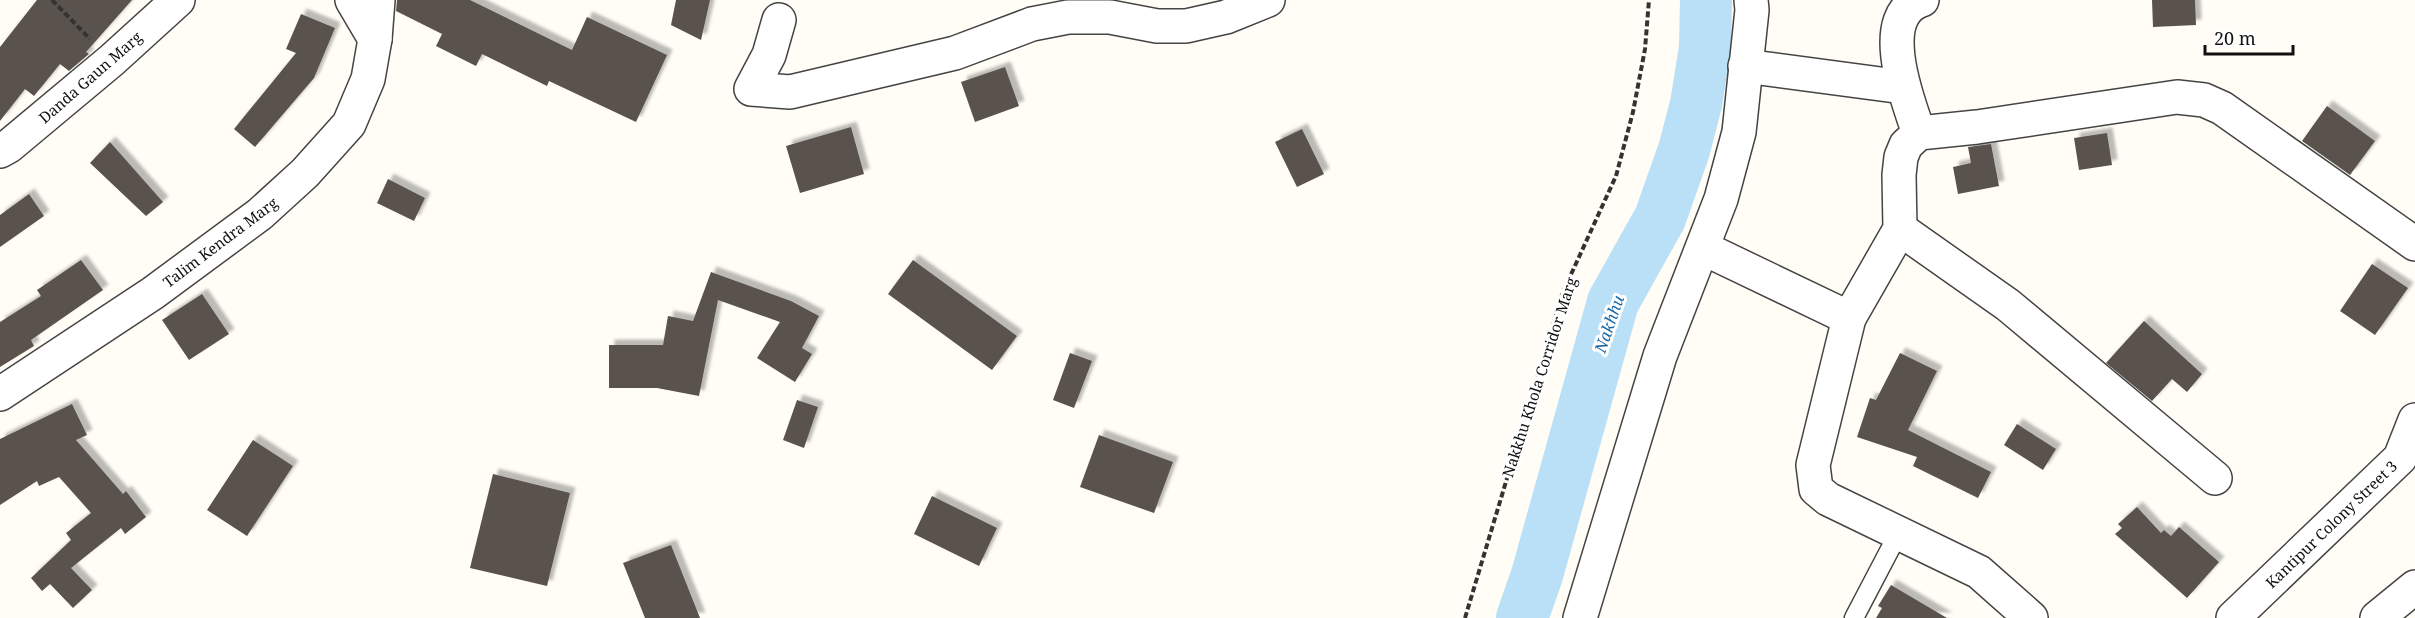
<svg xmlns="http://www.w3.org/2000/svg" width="2415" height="618" font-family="'Noto Serif',serif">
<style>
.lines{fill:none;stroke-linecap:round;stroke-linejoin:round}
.river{stroke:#b9e0f7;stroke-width:52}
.building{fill:#5a524d;filter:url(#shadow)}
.service-casing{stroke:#444;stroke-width:21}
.minor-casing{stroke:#444;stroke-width:36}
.tertiary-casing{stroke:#444;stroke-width:36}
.path{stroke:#333;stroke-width:4;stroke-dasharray:6 3;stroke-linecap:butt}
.service{stroke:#fff;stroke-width:18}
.minor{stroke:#fff;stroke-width:33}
.tertiary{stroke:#fff;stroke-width:33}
.labels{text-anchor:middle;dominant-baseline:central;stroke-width:6;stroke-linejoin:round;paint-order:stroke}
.street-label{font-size:15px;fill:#111;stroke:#fff}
.water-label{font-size:16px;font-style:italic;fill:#1768a6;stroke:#fff}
</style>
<defs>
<filter id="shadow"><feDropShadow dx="5.5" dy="-5.5" stdDeviation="1.5" flood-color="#0004"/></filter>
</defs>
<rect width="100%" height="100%" fill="#fffdf5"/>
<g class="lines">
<path class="river" d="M 1522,618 L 1537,575 L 1613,302 L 1660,218 L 1684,150 L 1696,104 L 1705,48 L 1706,0"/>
</g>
<g class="building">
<path d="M 37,0 L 132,0 L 86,52 L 89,54 L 69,71 L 60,64 L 34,96 L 25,89 L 0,121 L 0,47 Z"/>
<path d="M 397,0 L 470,0 L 572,50 L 587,17 L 667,55 L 636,122 L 549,81 L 547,86 L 482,54 L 476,66 L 436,46 L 442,34 L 396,11 Z"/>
<path d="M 676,0 L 710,0 L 701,40 L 671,25 Z"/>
<path d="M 2152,0 L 2195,0 L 2196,25 L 2153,27 Z"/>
<path d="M 301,14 L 335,28 L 314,78 L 255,147 L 234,129 L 296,53 L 286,49 Z"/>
<path d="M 1005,67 L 1019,106 L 975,122 L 961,82 Z"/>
<path d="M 2327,106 L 2375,141 L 2350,175 L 2302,141 Z"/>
<path d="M 851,127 L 864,174 L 800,193 L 786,146 Z"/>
<path d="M 1302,129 L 1324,174 L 1297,187 L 1275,142 Z"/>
<path d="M 2107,133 L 2112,165 L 2079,170 L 2074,138 Z"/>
<path d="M 110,142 L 163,202 L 146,216 L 90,163 Z"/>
<path d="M 1991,144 L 1999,186 L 1958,194 L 1953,167 L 1971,163 L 1968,147 Z"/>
<path d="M 388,179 L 425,198 L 414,221 L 377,203 Z"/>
<path d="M 29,194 L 44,216 L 0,247 L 0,215 Z"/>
<path d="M 81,260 L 103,290 L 31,340 L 34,346 L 0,367 L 0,322 L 41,296 L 37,290 Z"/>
<path d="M 913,260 L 1017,336 L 992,370 L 888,294 Z"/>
<path d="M 2372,264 L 2408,288 L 2375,335 L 2340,311 Z"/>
<path d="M 711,272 L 791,301 L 819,316 L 802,348 L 812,354 L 795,382 L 757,358 L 780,322 L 718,300 L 699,396 L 657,388 L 609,388 L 609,345 L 663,345 L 668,316 L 693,321 Z"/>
<path d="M 202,294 L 229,334 L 189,360 L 162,320 Z"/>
<path d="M 2144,321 L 2202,374 L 2187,392 L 2172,379 L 2152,401 L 2106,363 Z"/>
<path d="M 1070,353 L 1092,361 L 1074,408 L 1053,400 Z"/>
<path d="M 1900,353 L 1937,371 L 1908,430 L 1991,472 L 1978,498 L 1913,466 L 1917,457 L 1857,437 L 1870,398 L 1876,400 Z"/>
<path d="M 797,400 L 818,407 L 804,448 L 783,440 Z"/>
<path d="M 72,404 L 87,435 L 76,440 L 123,494 L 126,491 L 146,517 L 125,534 L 121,528 L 71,568 L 92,590 L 73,608 L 50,584 L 42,591 L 31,578 L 71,540 L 66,533 L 91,513 L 59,477 L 39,486 L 37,481 L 0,505 L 0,439 Z"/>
<path d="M 2017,424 L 2056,449 L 2043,470 L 2004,445 Z"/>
<path d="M 1099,435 L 1173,462 L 1154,513 L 1080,487 Z"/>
<path d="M 253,440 L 293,466 L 247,536 L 207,510 Z"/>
<path d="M 493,474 L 570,493 L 547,586 L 470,568 Z"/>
<path d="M 932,496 L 997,528 L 979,566 L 914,534 Z"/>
<path d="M 2137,507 L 2161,533 L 2164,530 L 2171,536 L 2179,527 L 2219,562 L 2187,598 L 2115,534 L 2122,528 L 2118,524 Z"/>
<path d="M 671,545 L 700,618 L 645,618 L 623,563 Z"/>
<path d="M 1891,585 L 1947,618 L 1876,618 L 1882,608 L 1878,606 Z"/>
</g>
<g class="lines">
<g class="service-casing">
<path id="service" d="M 1854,618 L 1898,534"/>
</g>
<g class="minor-casing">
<g id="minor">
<path d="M 352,0 L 375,39"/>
<path d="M 779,20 L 769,55 L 751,89 L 790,92 L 955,53 L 1032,24 L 1068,17 L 1110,17 L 1157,26 L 1186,26 L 1226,17 L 1268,0"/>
<path d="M 1745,66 L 1903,87"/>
<path d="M 1919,133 C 1908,102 1874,14 1922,0"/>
<path d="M 0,151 L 9,146 L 112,60 L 178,0"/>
<path d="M 1900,229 L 2008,305 L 2215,478"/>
<path d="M 1703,248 L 1849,318 L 1813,465 L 1816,489 L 1828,499 L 1979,572 L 2031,618"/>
<path d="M 1849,318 L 1900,229 L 1899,175 L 1901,157 L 1906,145 L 1919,133 L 1977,127 L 2177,97 L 2204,100 L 2222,108 L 2415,244"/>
<path d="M 2233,618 L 2400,458 L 2415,420"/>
<path d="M 2377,618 L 2415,587"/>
</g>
</g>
<g class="tertiary-casing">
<g id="tertiary">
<path d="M 0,394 L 153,293 L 260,214 L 305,173 L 349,124 L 368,79 L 375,39 L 378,0"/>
<path d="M 1580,618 L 1660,356 L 1721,199 L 1739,132 L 1752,10 L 1751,0"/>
</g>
</g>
<g class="path">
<path d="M 52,0 L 90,39"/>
<path d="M 1465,618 L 1563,292 L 1616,176 L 1633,112 L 1645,49 L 1649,0"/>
</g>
<use href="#service" class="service"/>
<use href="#minor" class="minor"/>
<use href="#tertiary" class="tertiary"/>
</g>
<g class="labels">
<g class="street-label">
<text transform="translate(90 77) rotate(-41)">Danda Gaun Marg</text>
<text transform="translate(220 242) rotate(-37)">Talim Kendra Marg</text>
<text transform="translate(1539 377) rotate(-72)">Nakkhu Khola Corridor Marg</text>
<text transform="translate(2331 524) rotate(-44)">Kantipur Colony Street 3</text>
</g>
<g class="water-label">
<text transform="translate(1609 324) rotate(-71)">Nakhhu</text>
</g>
</g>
<path d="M2205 45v9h88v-9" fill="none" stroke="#111111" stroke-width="3"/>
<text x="2214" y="45" font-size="18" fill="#111111" stroke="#ffffff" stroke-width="4.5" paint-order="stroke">20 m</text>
</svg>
